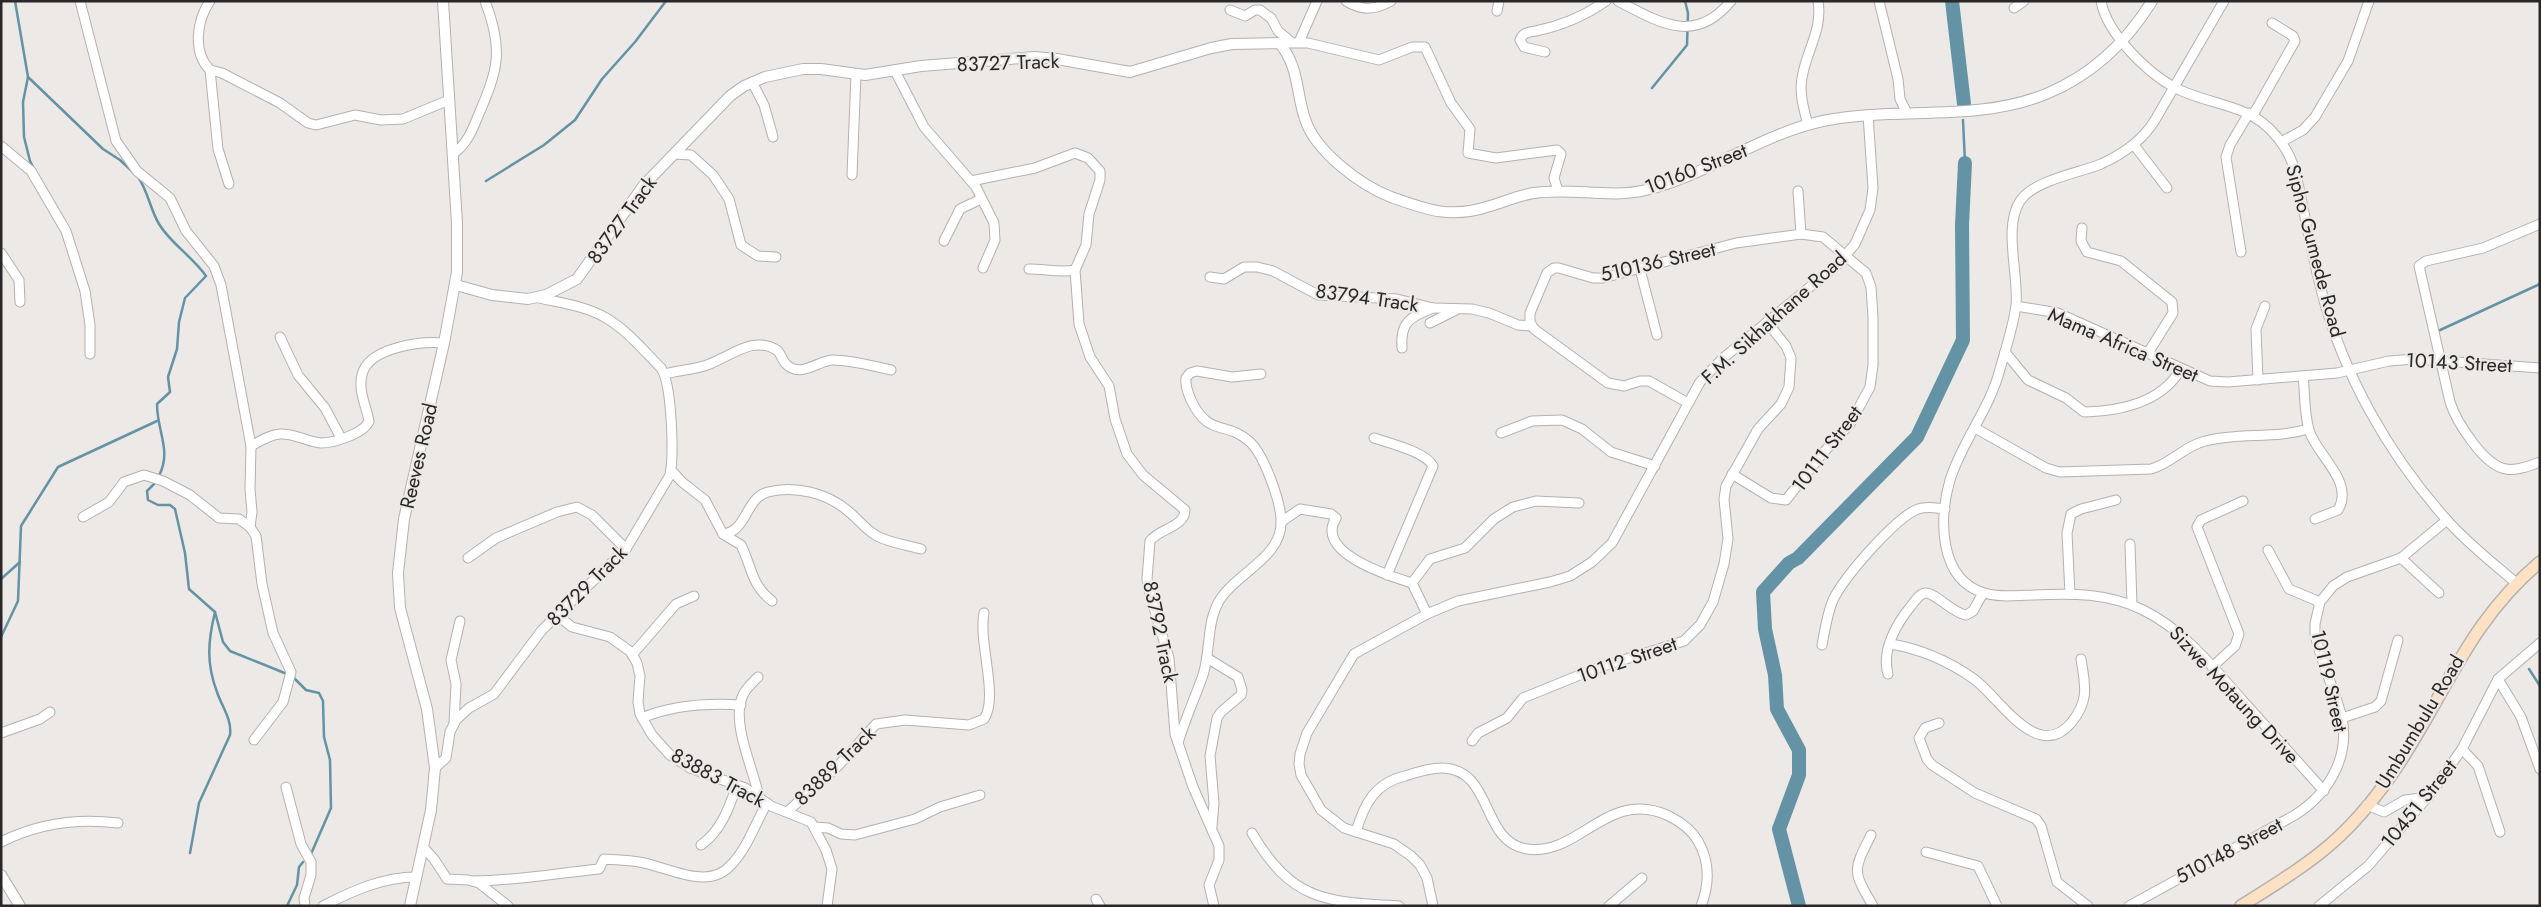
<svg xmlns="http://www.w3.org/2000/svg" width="2541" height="907" font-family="Jost,sans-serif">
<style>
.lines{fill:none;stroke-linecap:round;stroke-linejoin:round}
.stream{stroke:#6493a5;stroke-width:2.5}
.river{stroke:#6493a5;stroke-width:14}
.minor-casing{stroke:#b5b1af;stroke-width:11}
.tertiary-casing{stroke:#b5b1af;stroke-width:12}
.secondary-casing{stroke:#b5b1af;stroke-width:14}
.minor{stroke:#fff;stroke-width:9}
.tertiary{stroke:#fff;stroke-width:10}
.secondary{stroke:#fce1c5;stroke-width:11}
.labels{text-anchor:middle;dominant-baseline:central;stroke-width:4.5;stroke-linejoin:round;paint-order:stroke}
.street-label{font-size:20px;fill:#292727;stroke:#ede9e7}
</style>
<rect width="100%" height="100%" fill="#ede9e7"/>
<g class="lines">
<g class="stream">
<path d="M 15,1 L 28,77 L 23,102 L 24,137 L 30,161 L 34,169"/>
<path d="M 28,77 L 103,149 L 120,160 L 134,173"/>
<path d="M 1652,88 L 1687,45 L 1688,13 L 1685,1"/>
<path d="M 1963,120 L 1965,163"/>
<path d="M 138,177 C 148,191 150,209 159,224 C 171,244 192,256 206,276 L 185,298 L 179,322 L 177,349 L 168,377 L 170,392 L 157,404 C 157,432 172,450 159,476"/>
<path d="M 486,181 L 544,145 L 575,120 L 602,79 L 635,42 L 666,1"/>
<path d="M 2438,331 L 2540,284"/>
<path d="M 156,482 L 147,491 L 148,500 L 158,505 L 170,505 L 175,509 L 185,553 L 189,589 L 215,612 L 223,642 L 230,651 L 287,674"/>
<path d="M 1,579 L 20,562"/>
<path d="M 1,637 L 18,601 L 21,526 L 58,467 L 157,421"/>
<path d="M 2529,669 L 2540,686"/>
<path d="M 293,677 L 306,690 L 319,693 L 323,701 L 324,737 L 330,760 L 331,808 L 311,854"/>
<path d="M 190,853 L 199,803 L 230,735 C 232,719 222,707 217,692 C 206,663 208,641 215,612"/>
<path d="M 287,906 L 297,885 L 299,867 L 303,862"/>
</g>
<g class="river">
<path d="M 1952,1 L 1964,104"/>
<path d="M 1799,906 L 1779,829 L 1799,775 L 1799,750 L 1777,709 L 1775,675 L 1765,629 L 1763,592 L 1789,563 L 1798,558 L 1917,437 L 1963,340 L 1962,225 L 1965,163"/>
</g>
<g class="minor-casing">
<g id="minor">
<path d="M 80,1 L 116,141 L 137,171 L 170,198 L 186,231 L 214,266 L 221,285 L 251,446 L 250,489 L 252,512 L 250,527 L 256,536 L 262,584 L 273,633 L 291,672 L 283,702 L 254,740"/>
<path d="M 210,1 C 197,20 192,52 210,70 L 218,149 L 229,184"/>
<path d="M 1346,1 C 1362,11 1375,10 1391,1"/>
<path d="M 1618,1 C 1660,23 1695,45 1731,1"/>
<path d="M 1879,1 L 1898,79 L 1900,99 L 1907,113"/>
<path d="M 2101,1 C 2107,35 2152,78 2182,91 C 2224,109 2257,104 2285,148 C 2297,167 2299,191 2304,212 C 2309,239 2315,266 2322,293 C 2344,376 2389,455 2446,519 C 2467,543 2492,562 2516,583"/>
<path d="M 2224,1 L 2155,120 C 2143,140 2123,154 2101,164 C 2079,173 2034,180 2020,201 C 2003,228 2019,274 2016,306 C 2013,327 2006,348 2000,369 C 1990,409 1962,441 1950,480 C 1939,517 1938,579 1984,593 C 2000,598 2018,595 2034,595 C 2073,593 2108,593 2143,610 C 2184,630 2213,667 2243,701 C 2270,731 2297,761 2324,791"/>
<path d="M 2014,8 L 2024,1"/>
<path d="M 1230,10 L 1245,16 L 1255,10 L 1260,10 L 1271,18 L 1278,31 L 1291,42"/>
<path d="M 1497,11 L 1499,1"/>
<path d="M 1299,42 L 1317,1"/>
<path d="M 1279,43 L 1308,43 L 1379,60 L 1412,47 L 1425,47 L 1451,103 L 1470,129 L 1468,153 L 1496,158 L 1557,150 L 1561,154 L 1554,178 L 1558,191"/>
<path d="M 1545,52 L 1524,47 L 1520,40 C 1523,32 1529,32 1536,31 C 1560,26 1586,15 1606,1"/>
<path d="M 210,70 L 222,73 L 280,103 L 308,123 L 316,125 L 355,115 L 381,120 L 403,119 L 449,100"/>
<path d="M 895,71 L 924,127 L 976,187 L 994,223 L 995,240 L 983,268"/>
<path d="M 752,82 L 764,105 L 773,137"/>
<path d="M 2253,115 L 2295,41 L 2293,36 L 2272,23"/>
<path d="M 1808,125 C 1804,110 1799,93 1802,78 C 1806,51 1823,30 1818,1"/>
<path d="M 2281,142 L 2303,130 L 2315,117 L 2348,61 L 2369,1"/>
<path d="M 2134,145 L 2167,188"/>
<path d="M 1,146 L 31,171 L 66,231 L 85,291 L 90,325 L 90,354"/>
<path d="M 453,154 C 467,144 472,131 478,116 C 498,70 504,50 485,1"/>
<path d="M 674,154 L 691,155 L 713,175 L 729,199 L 741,245 L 758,256 L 776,257"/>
<path d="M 852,175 L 856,74"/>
<path d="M 971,181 L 1035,168 L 1075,153 L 1088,158 L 1100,171 L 1100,180 L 1089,214 L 1086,245 L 1075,270 L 1079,324 L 1090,357 L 1109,386 L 1115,419 L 1127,454 L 1143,475 L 1185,510 C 1185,527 1158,529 1150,541 L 1147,579 L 1150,594 L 1169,658 L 1175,734 L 1193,787 L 1219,846 L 1219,860 L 1209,885 L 1214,906"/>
<path d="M 1798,191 L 1801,234"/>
<path d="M 2540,224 L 2483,248 L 2426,261 L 2419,266 L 2450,402 C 2456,421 2484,466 2506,469 C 2517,471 2530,466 2540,462"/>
<path d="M 2082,228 L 2081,241 L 2087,252 L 2121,261 L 2172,302 L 2173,313 L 2148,353"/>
<path d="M 944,241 L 960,209 L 981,199"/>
<path d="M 2241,252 L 2226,157 L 2230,145 L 2249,113"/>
<path d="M 1,253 L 19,280 L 20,302"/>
<path d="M 1029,269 C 1045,269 1060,273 1075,270"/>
<path d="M 1640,269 L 1657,335"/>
<path d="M 1210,277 L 1224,279 L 1244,267 L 1257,267 L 1273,271 L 1318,295 L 1397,299 L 1433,308 L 1472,309 L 1489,313 L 1518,325 L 1531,326"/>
<path d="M 2016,306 L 2058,313 L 2210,381 L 2228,382 L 2337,373 L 2389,361 L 2415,359 L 2540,368"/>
<path d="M 1430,323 L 1456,310"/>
<path d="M 280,337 L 298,375 L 325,408 L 341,438"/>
<path d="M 1402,348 C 1400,322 1410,317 1433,308"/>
<path d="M 2005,352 L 2028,380 L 2066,398 L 2084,412 C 2121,411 2161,403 2181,369"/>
<path d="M 665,374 C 679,370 693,370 707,365 C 730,357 754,334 778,351 C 781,355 783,361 786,364 C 800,379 819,360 833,360 C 852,360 872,366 891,370"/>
<path d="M 2303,376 C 2305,393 2304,413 2309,430 C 2316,455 2355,481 2338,510 L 2315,519"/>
<path d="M 2258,380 L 2256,329 L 2265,306"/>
<path d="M 1688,403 L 1649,381 L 1640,381 L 1624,386 L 1608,383 L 1534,329 L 1530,322 L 1530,313 L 1547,273 L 1554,268 L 1559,268 L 1593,278 L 1603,278 L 1736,243 L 1801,234 L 1823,237 L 1866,273 L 1871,287 L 1873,317 L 1873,365 L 1870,387 L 1850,424 L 1822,454 L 1786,500 L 1771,498 L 1732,474"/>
<path d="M 1975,428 L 2046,468 L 2060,472 L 2151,469 C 2171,464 2184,446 2205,441 C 2238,432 2275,439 2308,429"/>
<path d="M 1501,433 L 1532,421 L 1562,420 L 1582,429 L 1611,452 L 1655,466"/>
<path d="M 1374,438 C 1389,443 1426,452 1433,466 L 1387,575"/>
<path d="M 251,446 C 260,441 269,435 280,434 C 295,433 307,442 321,443 C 334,443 365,433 369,421 C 366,405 358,391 362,375 C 368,347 422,341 444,343"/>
<path d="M 671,470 L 682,482 L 705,500 L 723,534 C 748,531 745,498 768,492 C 795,485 827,493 848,511 C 858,519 866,530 877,536 C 890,543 907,545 921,549"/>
<path d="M 83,517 L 109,502 L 124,482 L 144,475 L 163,481 L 190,495 L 219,518 L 239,519 L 250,527"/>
<path d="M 1281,522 L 1300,509 L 1331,514 L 1336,518 C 1314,553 1390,576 1412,583"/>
<path d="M 723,534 L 741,545 C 752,567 751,585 772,601"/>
<path d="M 2130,544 L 2132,605"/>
<path d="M 2268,550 L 2289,589 L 2320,602"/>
<path d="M 468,558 L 496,538 L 557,512 L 577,507 L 592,515 L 626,549"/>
<path d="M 2401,558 L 2439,593"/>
<path d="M 2070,594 L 2067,533 L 2071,514 L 2081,509 L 2116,500"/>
<path d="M 1427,614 L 1412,583 L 1430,559 L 1465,548 L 1494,519 L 1513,507 L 1536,501 L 1579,503"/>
<path d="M 557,615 L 572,627 L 610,637 L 631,652 L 637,663 L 640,676 L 638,702 L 640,714 L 652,735 L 670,755 L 690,768 L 745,788 L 771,806 L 811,822 L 826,850 L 832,869 L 827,906"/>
<path d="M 1891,644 C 1920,649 1950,662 1974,679 C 1999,697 2037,763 2071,723 C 2090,700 2085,685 2081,659"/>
<path d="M 1822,645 C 1825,630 1827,614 1833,600 C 1844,577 1895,518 1918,509 C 1927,506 1936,508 1945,509"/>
<path d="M 632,655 L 676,604 L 694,596"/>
<path d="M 1207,658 L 1238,677 L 1242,690 L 1241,695 L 1221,712 L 1217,718 L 1210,756 L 1214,803 L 1212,826"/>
<path d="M 2212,667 L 2235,646 L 2239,634 L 2197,527 L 2201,520 L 2243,501"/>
<path d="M 1888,674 C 1881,650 1897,623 1911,606 C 1915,601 1919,594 1925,593 C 1935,592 1952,613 1966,615 L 1973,611 L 1983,593"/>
<path d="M 758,677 C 753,682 746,688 743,695 C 730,722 754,770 759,797"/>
<path d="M 2498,679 L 2521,717 L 2540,769"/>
<path d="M 642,718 C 673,705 708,703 741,705"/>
<path d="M 2342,718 L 2375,707 L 2381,701 L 2398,640"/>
<path d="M 1939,723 L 1925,728 L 1919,738 L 1927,759 L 1932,765 L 1975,793 L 2036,819 L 2041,826 L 2057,882 L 2088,906"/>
<path d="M 454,724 L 456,684 L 451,660 L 460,621"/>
<path d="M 1,733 L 40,719 L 50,712"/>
<path d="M 1472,741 L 1478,733 L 1507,718 L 1523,698 L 1597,668 L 1684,641 L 1700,625 L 1713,602 L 1724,564 L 1728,539 L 1724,499 L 1726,486 L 1758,429 L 1781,404 L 1789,387 L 1791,358 L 1786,346 L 1767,322"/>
<path d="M 1178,743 C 1185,719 1195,698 1203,675 C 1211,650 1206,620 1221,598 C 1238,572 1284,556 1281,519 C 1280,500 1264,455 1250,442 C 1226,420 1209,438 1191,400 C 1188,393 1185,386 1186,378 L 1190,373 L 1197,371 L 1232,377 L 1261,374"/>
<path d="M 2462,749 L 2478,766 L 2500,832"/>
<path d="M 435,768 L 446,758 L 450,732 L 456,720 L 469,708 L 494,694 L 542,630 L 626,549 L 670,475 C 674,455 672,384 661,368 C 644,351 627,330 606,318 C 586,306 561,303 539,298"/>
<path d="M 286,787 L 301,844 L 311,862 L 311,875 L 304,898 L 305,906"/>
<path d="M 2367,805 L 2384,812 L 2405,800 L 2429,797"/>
<path d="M 787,812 L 838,766 L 876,724 L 905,720 L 969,725 L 984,719 C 999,697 978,642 984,613"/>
<path d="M 815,827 L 828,828 L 841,834 L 855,835 L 915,819 L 940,807 L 980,795"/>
<path d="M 1356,832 C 1364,804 1375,783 1405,776 C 1417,772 1430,768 1442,768 C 1494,769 1480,842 1527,849 C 1579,857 1608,787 1669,816 C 1681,822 1691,829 1698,841 C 1710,862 1710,883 1701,906"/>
<path d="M 1252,833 C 1292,901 1325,902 1399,906"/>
<path d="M 1871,835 C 1853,871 1852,870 1873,906"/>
<path d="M 1,842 C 39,823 77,818 118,823"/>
<path d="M 701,845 C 721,831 729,808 737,785"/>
<path d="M 423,847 L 434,859 L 447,879 L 468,880 L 479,883 L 508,906"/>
<path d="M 1926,852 L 1978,866 L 1997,906"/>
<path d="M 473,881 C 516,881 557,873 599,869 L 604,859 C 616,860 628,860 639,862 C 666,866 707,891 730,866 C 747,849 755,824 767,803"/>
<path d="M 1096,899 L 1100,906"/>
<path d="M 323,906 C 352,891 383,877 416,877"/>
<path d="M 1433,906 L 1427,878 L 1420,865 L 1411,856 L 1394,844 L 1344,828 L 1321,810 L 1301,775 L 1299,764 L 1300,754 L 1307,733 L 1354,654 L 1427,614 L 1458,601 L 1550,582 L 1570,576 L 1592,562 L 1612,543 L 1700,382 L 1722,359 L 1838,264 L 1855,244 L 1870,210 L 1873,188 L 1868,115"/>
<path d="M 1609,906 L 1642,878"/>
<path d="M 2129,906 L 2295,815 C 2328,794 2350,758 2342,718 C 2335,690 2321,663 2315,634 L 2315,624 L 2320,602 L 2333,586 L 2347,577 L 2401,558 L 2447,520"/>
<path d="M 2319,906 L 2368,866 L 2432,792 L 2462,749 L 2498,679 L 2540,643"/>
</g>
</g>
<g class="tertiary-casing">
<g id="tertiary">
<path d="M 456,285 L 492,295 L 528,299 L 546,295 L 577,279 L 644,185 L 730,96 L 744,86 L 765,77 L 803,69 L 821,69 L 865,75 L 921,66 L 1034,57 L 1057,59 L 1130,72 L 1211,48 L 1232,44 L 1279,43 C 1299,65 1296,93 1305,119 C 1315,151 1360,185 1391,197 C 1427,210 1451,219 1490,206 C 1504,202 1519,195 1534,193 C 1571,187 1609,199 1646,190 C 1708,175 1766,131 1828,120 C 1899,107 1978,122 2046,94 C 2092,75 2126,43 2152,1"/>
<path d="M 1,875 L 20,906"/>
<path d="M 410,906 L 431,810 L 435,768 L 427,709 L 400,608 L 398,573 L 404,519 L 444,343 L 457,272 L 457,223 L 443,1"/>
</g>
</g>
<g class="secondary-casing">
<path id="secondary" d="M 2241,906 C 2268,889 2295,873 2320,853 C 2352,828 2380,793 2402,759 C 2448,687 2472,619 2540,562"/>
</g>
<use href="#minor" class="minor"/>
<use href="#tertiary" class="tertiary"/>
<use href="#secondary" class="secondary"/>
</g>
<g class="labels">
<g class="street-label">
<text transform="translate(1008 63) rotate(-2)">83727 Track</text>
<text transform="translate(1696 169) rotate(-21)">10160 Street</text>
<text transform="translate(622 220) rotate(-54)">83727 Track</text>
<text transform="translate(2315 251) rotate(75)">Sipho Gumede Road</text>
<text transform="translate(1658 262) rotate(-13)">510136 Street</text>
<text transform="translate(1367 298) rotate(8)">83794 Track</text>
<text transform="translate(1774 318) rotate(-42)">F.M. Sikhakhane Road</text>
<text transform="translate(2123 345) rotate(23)">Mama Africa Street</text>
<text transform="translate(2459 363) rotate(3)">10143 Street</text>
<text transform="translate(1827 449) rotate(-53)">10111 Street</text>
<text transform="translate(419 456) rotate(-77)">Reeves Road</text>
<text transform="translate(587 586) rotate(-45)">83729 Track</text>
<text transform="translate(1160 632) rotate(78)">83792 Track</text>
<text transform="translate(1627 660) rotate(-19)">10112 Street</text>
<text transform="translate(2329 681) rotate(77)">10119 Street</text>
<text transform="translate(2234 695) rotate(47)">Sizwe Motaung Drive</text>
<text transform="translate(2420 722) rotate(-59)">Umbumbulu Road</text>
<text transform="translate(835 766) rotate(-44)">83889 Track</text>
<text transform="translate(718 778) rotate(28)">83883 Track</text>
<text transform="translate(2419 804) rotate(-51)">10451 Street</text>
<text transform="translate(2229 851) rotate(-28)">510148 Street</text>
</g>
</g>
<rect width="2541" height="907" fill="none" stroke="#292727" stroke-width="5"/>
</svg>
